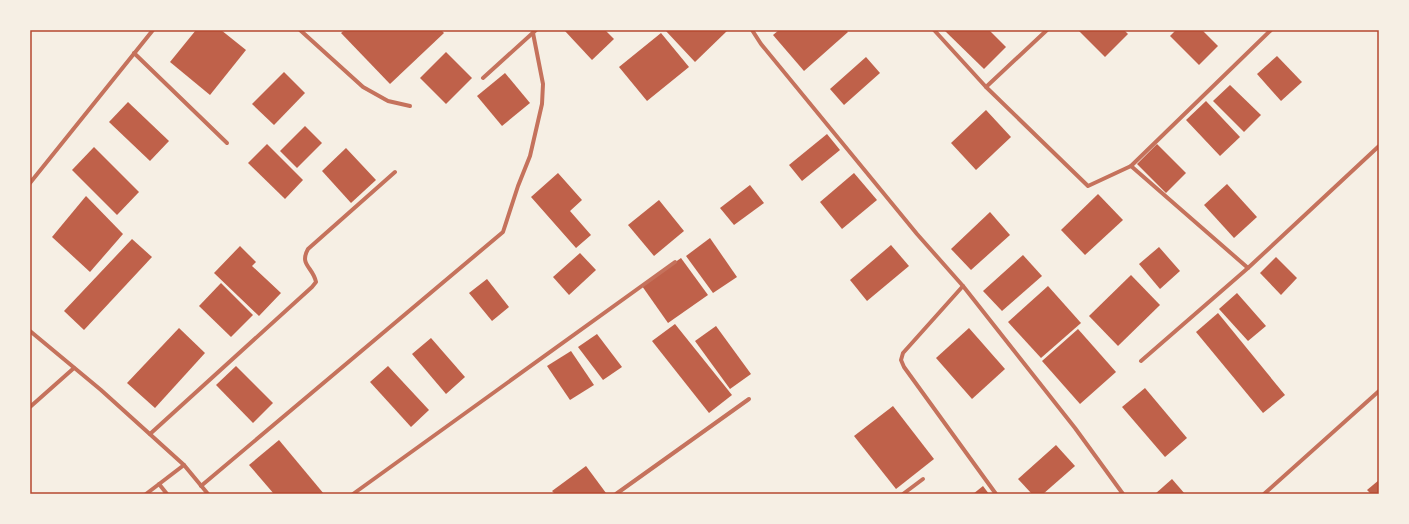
<svg xmlns="http://www.w3.org/2000/svg" width="1409" height="524" font-family="'Titillium Web',sans-serif">
<style>
.building{fill:#bf614a}
.lines{fill:none;stroke-linecap:round;stroke-linejoin:round}
.minor{stroke:#c5725c;stroke-width:4}
.neatline{fill:none;stroke:#b5482f;stroke-width:1.5}
</style>
<rect width="100%" height="100%" fill="#f6efe4"/>
<g class="building">
<path d="M 196,30 L 221,30 L 246,50 L 210,95 L 170,62 Z"/>
<path d="M 345,30 L 441,30 L 444,33 L 390,84 L 341,33 Z"/>
<path d="M 564,30 L 605,30 L 614,39 L 592,60 Z"/>
<path d="M 665,30 L 728,30 L 695,62 Z"/>
<path d="M 779,30 L 846,30 L 848,32 L 804,71 L 773,35 Z"/>
<path d="M 944,30 L 989,30 L 1006,47 L 984,69 Z"/>
<path d="M 1078,30 L 1124,30 L 1128,34 L 1105,57 Z"/>
<path d="M 1176,30 L 1202,30 L 1218,46 L 1199,65 L 1170,36 Z"/>
<path d="M 661,33 L 689,67 L 647,101 L 619,67 Z"/>
<path d="M 446,52 L 472,78 L 446,104 L 420,78 Z"/>
<path d="M 1277,56 L 1302,82 L 1281,101 L 1257,74 Z"/>
<path d="M 866,57 L 880,73 L 844,105 L 830,89 Z"/>
<path d="M 284,72 L 305,93 L 274,125 L 252,104 Z"/>
<path d="M 505,73 L 530,103 L 502,126 L 477,96 Z"/>
<path d="M 1230,85 L 1261,115 L 1244,132 L 1213,101 Z"/>
<path d="M 1206,101 L 1240,137 L 1220,156 L 1186,120 Z"/>
<path d="M 128,102 L 169,141 L 150,161 L 109,122 Z"/>
<path d="M 986,110 L 1011,137 L 976,170 L 951,143 Z"/>
<path d="M 305,126 L 322,143 L 297,168 L 280,151 Z"/>
<path d="M 827,134 L 840,150 L 802,181 L 789,165 Z"/>
<path d="M 267,144 L 303,180 L 285,199 L 248,163 Z"/>
<path d="M 1157,144 L 1186,173 L 1166,193 L 1137,164 Z"/>
<path d="M 94,147 L 139,192 L 117,215 L 72,170 Z"/>
<path d="M 346,148 L 376,180 L 351,203 L 322,171 Z"/>
<path d="M 558,173 L 582,200 L 570,211 L 591,235 L 576,248 L 531,197 Z"/>
<path d="M 854,173 L 877,200 L 842,229 L 820,202 Z"/>
<path d="M 1227,184 L 1257,217 L 1234,238 L 1204,205 Z"/>
<path d="M 750,185 L 764,203 L 734,225 L 720,208 Z"/>
<path d="M 1098,194 L 1123,220 L 1085,255 L 1061,230 Z"/>
<path d="M 86,196 L 123,234 L 90,272 L 52,237 Z"/>
<path d="M 659,200 L 684,231 L 654,256 L 628,225 Z"/>
<path d="M 990,212 L 1010,235 L 971,270 L 951,249 Z"/>
<path d="M 710,238 L 737,277 L 713,293 L 686,256 Z"/>
<path d="M 132,239 L 152,257 L 84,330 L 64,311 Z"/>
<path d="M 891,245 L 909,266 L 867,301 L 850,280 Z"/>
<path d="M 240,246 L 256,262 L 252,266 L 281,293 L 259,316 L 214,273 Z"/>
<path d="M 1159,247 L 1180,271 L 1160,289 L 1139,264 Z"/>
<path d="M 580,253 L 596,270 L 569,295 L 553,277 Z"/>
<path d="M 1023,255 L 1042,276 L 1002,311 L 983,291 Z"/>
<path d="M 1276,257 L 1297,278 L 1281,295 L 1260,273 Z"/>
<path d="M 681,258 L 708,295 L 668,323 L 642,286 Z"/>
<path d="M 1131,275 L 1160,305 L 1118,346 L 1089,316 Z"/>
<path d="M 487,279 L 509,307 L 492,321 L 469,293 Z"/>
<path d="M 221,283 L 253,315 L 231,337 L 199,306 Z"/>
<path d="M 1048,286 L 1081,323 L 1041,358 L 1008,322 Z"/>
<path d="M 1237,293 L 1266,326 L 1248,341 L 1219,309 Z"/>
<path d="M 1218,313 L 1285,395 L 1263,413 L 1196,332 Z"/>
<path d="M 675,324 L 732,395 L 709,413 L 652,341 Z"/>
<path d="M 716,326 L 751,374 L 730,389 L 695,341 Z"/>
<path d="M 179,328 L 205,353 L 155,408 L 127,383 Z"/>
<path d="M 969,328 L 1005,369 L 972,399 L 936,358 Z"/>
<path d="M 1078,329 L 1116,372 L 1080,404 L 1042,361 Z"/>
<path d="M 597,334 L 622,367 L 603,380 L 578,347 Z"/>
<path d="M 431,338 L 465,377 L 446,394 L 412,354 Z"/>
<path d="M 571,351 L 594,385 L 570,400 L 547,366 Z"/>
<path d="M 236,366 L 273,403 L 253,423 L 216,385 Z"/>
<path d="M 388,366 L 429,410 L 411,427 L 370,382 Z"/>
<path d="M 1145,388 L 1187,438 L 1165,457 L 1122,407 Z"/>
<path d="M 893,406 L 934,459 L 896,489 L 854,436 Z"/>
<path d="M 279,440 L 324,494 L 274,494 L 249,465 Z"/>
<path d="M 1056,445 L 1075,466 L 1043,494 L 1032,494 L 1018,479 Z"/>
<path d="M 586,466 L 606,493 L 604,494 L 555,494 L 552,491 Z"/>
<path d="M 1172,479 L 1185,494 L 1155,494 Z"/>
<path d="M 1379,480 L 1379,494 L 1371,494 L 1367,490 Z"/>
<path d="M 983,486 L 989,494 L 973,494 Z"/>
</g>
<g class="lines">
<g class="minor">
<path d="M 300,30 L 363,87 L 388,101 L 410,106"/>
<path d="M 752,30 L 761,44 L 917,234 L 963,286 L 1075,428 L 1123,494"/>
<path d="M 934,30 L 986,87 L 1088,186 L 1131,166 L 1248,268"/>
<path d="M 134,53 L 227,143"/>
<path d="M 483,78 L 536,30"/>
<path d="M 986,87 L 1047,30"/>
<path d="M 1131,166 L 1271,30"/>
<path d="M 30,183 L 153,30"/>
<path d="M 963,286 L 903,353 L 901,360 L 904,367 L 996,494"/>
<path d="M 30,331 L 101,390 L 184,465 L 208,494"/>
<path d="M 1141,361 L 1248,268 L 1379,146"/>
<path d="M 30,407 L 74,368"/>
<path d="M 150,434 L 312,287 L 316,282 C 313,267 299,265 308,249 L 395,172"/>
<path d="M 159,484 L 167,494"/>
<path d="M 201,486 L 503,232 L 518,186 L 530,156 L 542,104 L 543,84 L 533,33"/>
<path d="M 146,494 L 184,465"/>
<path d="M 353,494 L 675,262"/>
<path d="M 616,494 L 749,399"/>
<path d="M 903,494 L 923,479"/>
<path d="M 1264,494 L 1379,391"/>
</g>
</g>
<rect width="1409" height="524" fill="none" stroke="#f6efe4" stroke-width="62"/>
<rect x="31" y="31" width="1347" height="462" class="neatline"/>
</svg>
